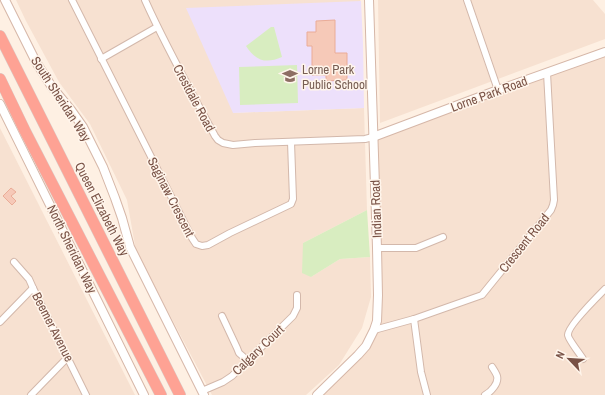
<svg xmlns="http://www.w3.org/2000/svg" width="605" height="395" font-family="'Archivo Narrow',sans-serif">
<style>
.residential{fill:#f7e1d1}
.education{fill:#ede0fb}
.green{fill:#d8edc0}
.building{fill:#f6c9b8;stroke:#eaac97}
.lines{fill:none;stroke-linecap:round;stroke-linejoin:round}
.street-casing{stroke:#d3b8ab;stroke-width:8}
.secondary-casing{stroke:#d6b7a8;stroke-width:10}
.highway-casing{stroke:#d9cfcb;stroke-width:12}
.street{stroke:#fff;stroke-width:6}
.secondary{stroke:#fff;stroke-width:8}
.highway{stroke:#fea294;stroke-width:11}
.labels{text-anchor:middle;dominant-baseline:central;stroke-width:3;stroke-linejoin:round;paint-order:stroke}
.education-label{font-size:13px;fill:#785e54;stroke:#fff5eb;text-anchor:start}
.street-label{font-size:13px;fill:#795246;stroke:#fff5eb}
</style>
<rect width="100%" height="100%" fill="#fef0e3"/>
<g class="residential">
<path d="M 16,0 L 361,0 L 233,113 L 364,108 L 367,210 L 303,243 L 311,277 L 340,259 L 370,257 L 371,297 L 362,328 L 339,365 L 306,395 L 212,395 L 136,251 L 127,200 L 90,124 L 59,82 L 26,21 Z"/>
<path d="M 378,0 L 593,0 L 605,14 L 605,39 L 380,123 Z"/>
<path d="M 605,56 L 605,395 L 322,395 L 368,351 L 375,338 L 380,318 L 376,139 L 513,89 Z"/>
<path d="M 0,128 L 135,395 L 0,395 Z"/>
</g>
<path class="education" d="M 361,1 L 363,44 L 364,108 L 233,113 L 186,8 Z"/>
<g class="green">
<path d="M 271,27 L 274,27 L 282,57 C 266,64 256,61 246,46 Z"/>
<path d="M 297,65 L 298,103 L 240,105 L 239,67 Z"/>
<path d="M 367,210 L 370,257 L 340,259 L 311,277 L 302,273 L 303,243 Z"/>
</g>
<g class="building">
<path d="M 335,20 L 335,53 L 347,53 L 347,80 L 326,81 L 326,75 L 312,75 L 312,46 L 307,46 L 307,32 L 316,32 L 316,21 Z"/>
<path d="M 11,188 L 16,192 L 11,196 L 16,201 L 12,205 L 3,196 Z"/>
</g>
<g class="lines">
<g class="street-casing">
<g id="street">
<path d="M 72,0 L 192,238 L 196,244 L 202,246 L 208,245 L 230,233 L 291,204 L 293,199 L 291,142"/>
<path d="M 145,0 C 166,47 191,91 215,136 L 218,140 L 223,143 L 233,145 L 255,143 L 365,139 L 373,137"/>
<path d="M 467,0 L 498,90"/>
<path d="M 101,59 L 157,27"/>
<path d="M 377,248 L 416,248 L 443,237"/>
<path d="M 14,262 L 29,279 L 33,288 L 86,395"/>
<path d="M 222,316 L 237,348 L 239,353 L 247,360"/>
<path d="M 414,319 L 421,372 L 427,395"/>
<path d="M 0,322 L 33,288"/>
<path d="M 374,330 L 414,319 L 482,295 L 551,210 L 553,205 L 554,200 L 547,73"/>
<path d="M 583,359 C 580,354 568,339 568,335 C 567,327 598,296 605,289"/>
<path d="M 202,391 L 223,382 L 232,376 L 293,316 L 297,308 L 297,295"/>
<path d="M 31,395 L 68,357"/>
<path d="M 485,395 C 491,392 499,383 497,376 C 496,373 494,370 492,367"/>
</g>
</g>
<g class="secondary-casing">
<g id="secondary">
<path d="M 5,0 L 36,62 L 52,87 L 71,110 L 83,127 L 103,167 L 115,198 L 122,218 L 130,247 L 204,395"/>
<path d="M 0,104 L 144,395"/>
<path d="M 373,137 L 498,90 L 605,52"/>
<path d="M 317,395 L 358,355 L 366,346 L 374,330 L 377,321 L 378,295 L 377,248 L 369,0"/>
</g>
</g>
<g class="highway-casing">
<g id="highway">
<path d="M 0,36 L 180,395"/>
<path d="M 0,79 L 25,131 L 161,395"/>
</g>
</g>
<use href="#street" class="street"/>
<use href="#secondary" class="secondary"/>
<use href="#highway" class="highway"/>
</g>
<defs>
<g id="school-bare" transform="scale(1.2)"><path d="M0-5L7-2L0 1L-7-2ZM-4 1L0 2.5L4 1V4Q0 6-4 4Z" fill="#8d6e63" stroke="#fff5eb" stroke-width="2.5" paint-order="stroke"/></g>
</defs>
<g fill-rule="evenodd">
<use href="#school-bare" x="290" y="76"/>
</g>
<g class="labels">
<g class="education-label">
<text x="302" y="69">Lorne Park<tspan x="302" dy="15">Public School</tspan></text>
</g>
<g class="street-label">
<text transform="translate(489 94) rotate(-20)">Lorne Park Road</text>
<text transform="translate(194 98) rotate(62)">Crestdale Road</text>
<text transform="translate(61 99) rotate(57)">South Sheridan Way</text>
<text transform="translate(171 197) rotate(63)">Saginaw Crescent</text>
<text transform="translate(102 209) rotate(63)">Queen Elizabeth Way</text>
<text transform="translate(376 209) rotate(-92)">Indian Road</text>
<text transform="translate(524 243) rotate(-51)">Crescent Road</text>
<text transform="translate(72 249) rotate(64)">North Sheridan Way</text>
<text transform="translate(53 327) rotate(63)">Beemer Avenue</text>
<text transform="translate(258 350) rotate(-44)">Calgary Court</text>
</g>
</g>
<g transform="translate(569 359) rotate(295)" stroke="#fff5eb" stroke-width="3" paint-order="stroke">
<path d="M0-3L7 15L0 10L-7 15Z" fill="#795246"/>
<text y="-6" font-size="11" font-weight="bold" text-anchor="middle" fill="#795246">N</text>
</g>
</svg>
